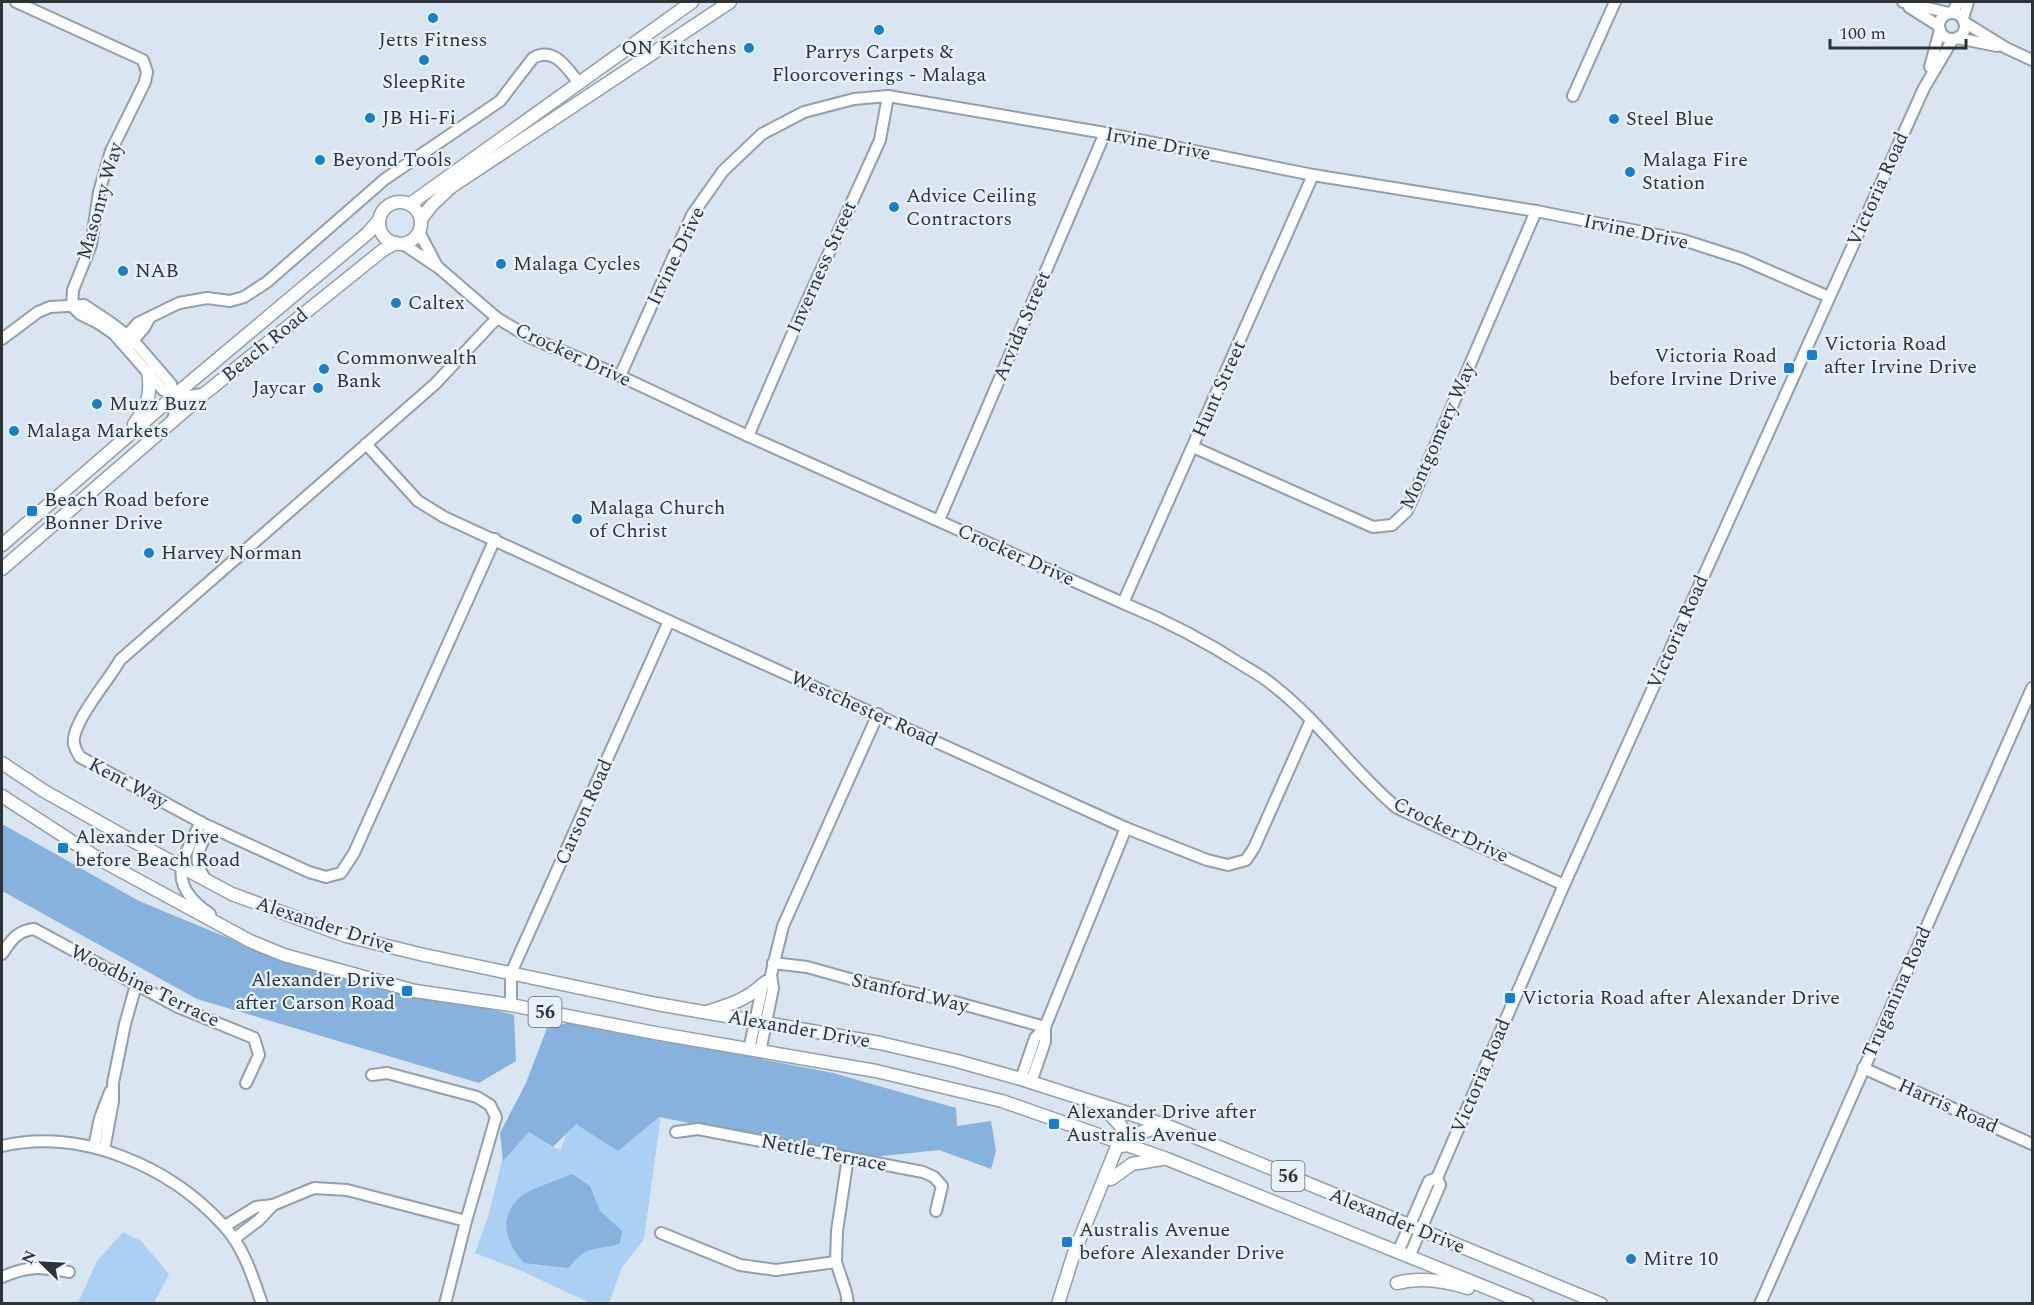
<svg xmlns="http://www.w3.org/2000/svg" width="2034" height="1305" font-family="Spectral,serif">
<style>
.green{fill:#abd0f3}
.forest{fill:#86b2dd}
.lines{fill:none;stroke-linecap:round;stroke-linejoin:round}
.minor-casing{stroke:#939faa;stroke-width:14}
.major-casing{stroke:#939faa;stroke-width:15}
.minor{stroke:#fff;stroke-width:10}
.major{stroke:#fff;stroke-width:12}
.poi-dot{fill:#1a7fca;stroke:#e6f2fe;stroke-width:2}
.labels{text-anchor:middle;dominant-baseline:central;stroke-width:4.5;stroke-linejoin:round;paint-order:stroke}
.shield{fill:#e6f2fe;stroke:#656c73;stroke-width:1.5}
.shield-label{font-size:18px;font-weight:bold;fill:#2e3337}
.poi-label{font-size:20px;fill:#2e3337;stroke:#e6f2fe;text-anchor:start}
.street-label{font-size:20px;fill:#2e3337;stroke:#e6f2fe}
</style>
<rect width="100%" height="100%" fill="#d9e5f1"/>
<g class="green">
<path d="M 514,1114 L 548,1145 L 561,1150 L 566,1134 L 575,1124 L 590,1130 L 661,1115 L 644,1239 L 621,1269 L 609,1303 L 590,1303 L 522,1271 L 475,1253 L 488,1217 Z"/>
<path d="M 123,1232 L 141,1241 L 169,1274 L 154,1303 L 78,1303 L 97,1261 Z"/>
</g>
<g class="forest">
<path d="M 2,824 L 139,901 L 274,957 L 514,1015 L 516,1061 L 479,1083 L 197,999 L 2,891 Z"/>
<path d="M 572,1022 L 833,1073 L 956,1108 L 957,1126 L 991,1121 L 996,1151 L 991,1169 L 939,1150 L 864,1158 L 659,1117 L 618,1151 L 576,1124 L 553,1147 L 529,1132 L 503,1161 L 500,1133 L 526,1083 L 547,1028 Z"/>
<path d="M 572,1174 L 590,1186 L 600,1211 L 622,1231 L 620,1243 C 608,1249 593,1246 582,1254 C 577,1257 573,1263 568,1268 L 524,1263 C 506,1242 497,1219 520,1197 C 528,1190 560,1179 572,1174 Z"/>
</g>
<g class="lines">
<g class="minor-casing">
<g id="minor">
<path d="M 16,2 L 143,60 L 147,72 L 145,82 L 111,151 L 99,192 L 91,245 L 73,290 L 72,306"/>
<path d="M 1903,2 L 1949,13"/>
<path d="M 1909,7 L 1939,26"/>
<path d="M 1952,13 L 1958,2"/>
<circle cx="1952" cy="26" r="13"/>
<path d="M 1963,18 L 1968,2"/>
<path d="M 1964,22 L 2006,48 L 2032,60"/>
<path d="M 1957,38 L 1997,46"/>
<path d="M 1930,67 L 1940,30"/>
<path d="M 1573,96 L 1615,2"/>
<path d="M 419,232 L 437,266"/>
<path d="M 403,244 L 439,268 L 497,318 L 529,337 L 620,376 L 748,436 L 1123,603 C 1167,621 1204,640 1244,666 C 1254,672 1265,678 1274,686 C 1320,722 1353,771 1397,808 L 1564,885"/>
<path d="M 72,306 L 80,314 L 98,323 L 114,334 L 163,390 L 182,397 L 203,394"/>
<path d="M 2,339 L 38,312 L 50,307 L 84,305 L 111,323 L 133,340 L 171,384 L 176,403 L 173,421"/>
<path d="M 121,342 L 138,323 L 179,303 L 207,298 L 230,301 L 244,297 L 267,282 L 385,179 L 500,101 L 533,58 C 554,46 567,68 579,83"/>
<path d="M 129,345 L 144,328 L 149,319"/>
<path d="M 620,376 L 692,215 L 723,171 L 762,134 L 804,112 L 854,99 L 888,96 L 1105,133 L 1313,175 L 1536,211 L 1683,240 L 1742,259 L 1829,297"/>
<path d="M 748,436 L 798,321 L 880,140 L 888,96"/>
<path d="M 366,444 L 418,501 L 444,517 L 669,621 L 1126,828 L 1207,860 L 1228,865 L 1246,860 L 1254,848 L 1311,720"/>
<path d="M 1193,447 L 1373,527 L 1392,525 L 1407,511 L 1536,211"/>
<path d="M 939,520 L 1105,133"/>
<path d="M 495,539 L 354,853 L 341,873 L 326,877 L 309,872 L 204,824 L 80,757 C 78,754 75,748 74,744 C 70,724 110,679 120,660 L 435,384 L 497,318"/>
<path d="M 1123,603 L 1313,175"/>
<path d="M 201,822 C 181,862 166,884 210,914"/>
<path d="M 206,880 C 190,857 199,849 211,827"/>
<path d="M 2,954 C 11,941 16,931 34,929 L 178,1007 L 254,1038 L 259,1055 L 246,1083"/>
<path d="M 773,963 L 807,967 L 850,979 L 955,1002 L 1045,1027 L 1126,828"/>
<path d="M 511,1005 L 511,973 L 669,621"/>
<path d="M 749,1050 L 763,984 L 766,981"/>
<path d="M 760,1052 L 773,988 L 771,975 L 783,926 L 878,714"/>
<path d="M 1863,1068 L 2032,1144"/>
<path d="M 372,1075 L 387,1073 L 477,1097 L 490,1105 L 496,1117 L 466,1221 L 445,1304"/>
<path d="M 1021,1079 L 1035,1038 L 1045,1027"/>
<path d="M 1031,1082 L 1045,1042 L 1045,1027"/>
<path d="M 676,1132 L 698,1129 L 923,1172 L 934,1177 L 942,1186 L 936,1211"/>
<path d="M 2,1146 C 82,1128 170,1166 224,1226 C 243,1246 253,1277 262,1304"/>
<path d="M 94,1147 L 100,1118 L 110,1092"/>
<path d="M 104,1150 L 113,1101 L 113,1083 L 125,1024 L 136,985"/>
<path d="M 225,1226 L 256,1207 L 273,1205 L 314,1188 L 347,1190 L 466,1221"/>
<path d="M 661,1233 L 740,1265 L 776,1270 L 836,1262"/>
<path d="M 234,1239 L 259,1220 L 273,1205"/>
<path d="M 1398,1252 L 1429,1181 L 1437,1178"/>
<path d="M 1409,1257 L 1440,1185 L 1437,1178 L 1564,885 L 1924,88 L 1953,39"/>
<path d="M 2,1277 C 29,1265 40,1267 69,1272"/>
<path d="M 848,1304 L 846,1292 L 836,1262 L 837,1231 L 848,1157"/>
<path d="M 1760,1304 L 2032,688"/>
</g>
</g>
<g class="major-casing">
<g id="major">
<circle cx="400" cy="223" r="21"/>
<path d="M 410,204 L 692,2"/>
<path d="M 421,219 L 432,205 L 451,187 L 730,2"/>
<path d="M 134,424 C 147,408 152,393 148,372"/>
<path d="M 2,545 L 175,395 L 368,233 L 379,220"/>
<path d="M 2,569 L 204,394 L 383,250 L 396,243"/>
<path d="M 2,763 L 44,791 L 120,834 L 232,894 L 346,936 L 424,955 L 657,1004 L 880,1043 L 957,1061 L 1021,1079 L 1168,1126 L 1601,1304"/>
<path d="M 2,796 L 99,859 L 250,941 L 284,955 L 415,991 L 511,1005 L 655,1033 L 876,1071 L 1002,1101 L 1167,1159 L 1527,1304"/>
<path d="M 707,1012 C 729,1005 746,1000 763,984"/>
<path d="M 1104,1108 L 1122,1127 L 1123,1146"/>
<path d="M 1111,1179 L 1132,1164 L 1162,1159"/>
<path d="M 1397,1283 C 1420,1277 1446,1281 1468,1288"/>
<path d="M 1058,1304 L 1074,1253 L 1116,1149 C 1130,1135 1144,1130 1163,1127"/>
</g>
</g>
<use href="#minor" class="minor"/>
<use href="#major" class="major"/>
</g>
<g class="poi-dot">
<circle cx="433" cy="18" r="6"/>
<circle cx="879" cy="30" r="6"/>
<circle cx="749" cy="48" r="6"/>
<circle cx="424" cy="60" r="6"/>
<circle cx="370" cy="118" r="6"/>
<circle cx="1614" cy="119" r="6"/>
<circle cx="320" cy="160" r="6"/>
<circle cx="1630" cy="172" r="6"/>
<circle cx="894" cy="207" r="6"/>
<circle cx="501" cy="264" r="6"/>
<circle cx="123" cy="271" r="6"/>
<circle cx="396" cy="303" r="6"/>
<rect x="1806" y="349" width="12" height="12" rx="3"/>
<rect x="1783" y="362" width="12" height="12" rx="3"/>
<circle cx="324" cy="369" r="6"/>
<circle cx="318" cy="388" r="6"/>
<circle cx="97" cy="404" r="6"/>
<circle cx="14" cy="431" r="6"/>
<rect x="26" y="505" width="12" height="12" rx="3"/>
<circle cx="577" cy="519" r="6"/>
<circle cx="149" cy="553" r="6"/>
<rect x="57" y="842" width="12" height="12" rx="3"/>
<rect x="401" y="985" width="12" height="12" rx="3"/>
<rect x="1504" y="992" width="12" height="12" rx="3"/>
<rect x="1048" y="1118" width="12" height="12" rx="3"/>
<rect x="1061" y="1236" width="12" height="12" rx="3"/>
<circle cx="1631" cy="1259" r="6"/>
</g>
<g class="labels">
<g class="shield">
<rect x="528.5" y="997" width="33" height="30" rx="4.5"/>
<rect x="1271.5" y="1161" width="33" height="30" rx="4.5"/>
</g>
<g class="shield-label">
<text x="545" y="1012">56</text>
<text x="1288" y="1176">56</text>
</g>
<g class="poi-label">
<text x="433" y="40" text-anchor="middle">Jetts Fitness</text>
<text x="737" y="48" text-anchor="end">QN Kitchens</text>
<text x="879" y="52" text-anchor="middle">Parrys Carpets &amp;<tspan x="879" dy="23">Floorcoverings - Malaga</tspan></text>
<text x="424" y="82" text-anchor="middle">SleepRite</text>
<text x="382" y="118">JB Hi-Fi</text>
<text x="1626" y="119">Steel Blue</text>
<text x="332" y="160">Beyond Tools</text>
<text x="1642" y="160">Malaga Fire<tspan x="1642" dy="23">Station</tspan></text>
<text x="906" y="196">Advice Ceiling<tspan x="906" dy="23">Contractors</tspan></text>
<text x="513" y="264">Malaga Cycles</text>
<text x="135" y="271">NAB</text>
<text x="408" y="303">Caltex</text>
<text x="1824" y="344">Victoria Road<tspan x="1824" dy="23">after Irvine Drive</tspan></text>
<text x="1777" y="356" text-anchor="end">Victoria Road<tspan x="1777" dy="23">before Irvine Drive</tspan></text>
<text x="336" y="358">Commonwealth<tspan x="336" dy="23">Bank</tspan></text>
<text x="306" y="388" text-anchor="end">Jaycar</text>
<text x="109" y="404">Muzz Buzz</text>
<text x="26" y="431">Malaga Markets</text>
<text x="44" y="500">Beach Road before<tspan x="44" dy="23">Bonner Drive</tspan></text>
<text x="589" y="508">Malaga Church<tspan x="589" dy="23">of Christ</tspan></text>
<text x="161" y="553">Harvey Norman</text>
<text x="75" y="837">Alexander Drive<tspan x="75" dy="23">before Beach Road</tspan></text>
<text x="395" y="980" text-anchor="end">Alexander Drive<tspan x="395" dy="23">after Carson Road</tspan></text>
<text x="1522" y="998">Victoria Road after Alexander Drive</text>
<text x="1066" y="1112">Alexander Drive after<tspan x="1066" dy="23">Australis Avenue</tspan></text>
<text x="1079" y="1230">Australis Avenue<tspan x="1079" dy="23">before Alexander Drive</tspan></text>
<text x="1643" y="1259">Mitre 10</text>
</g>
<g class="street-label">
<text transform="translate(1158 144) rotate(11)">Irvine Drive</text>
<text transform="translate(1878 189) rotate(-66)">Victoria Road</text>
<text transform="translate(100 201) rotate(-74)">Masonry Way</text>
<text transform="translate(1636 232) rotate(12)">Irvine Drive</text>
<text transform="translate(676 256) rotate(-64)">Irvine Drive</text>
<text transform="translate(822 267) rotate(-66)">Inverness Street</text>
<text transform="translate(1022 326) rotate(-67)">Arvida Street</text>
<text transform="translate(265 345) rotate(-39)">Beach Road</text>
<text transform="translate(573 355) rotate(25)">Crocker Drive</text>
<text transform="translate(1219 389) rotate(-66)">Hunt Street</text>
<text transform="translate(1438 436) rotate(-66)">Montgomery Way</text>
<text transform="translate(1016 555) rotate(24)">Crocker Drive</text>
<text transform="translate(1678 632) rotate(-66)">Victoria Road</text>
<text transform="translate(864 709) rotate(24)">Westchester Road</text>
<text transform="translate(128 783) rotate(28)">Kent Way</text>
<text transform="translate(584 812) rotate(-66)">Carson Road</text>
<text transform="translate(1451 830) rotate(26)">Crocker Drive</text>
<text transform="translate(325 925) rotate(18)">Alexander Drive</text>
<text transform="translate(145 986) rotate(26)">Woodbine Terrace</text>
<text transform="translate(1897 992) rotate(-66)">Truganina Road</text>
<text transform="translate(910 993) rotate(13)">Stanford Way</text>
<text transform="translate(799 1029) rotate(10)">Alexander Drive</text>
<text transform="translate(1481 1076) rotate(-67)">Victoria Road</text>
<text transform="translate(1948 1106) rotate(24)">Harris Road</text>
<text transform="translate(824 1153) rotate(11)">Nettle Terrace</text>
<text transform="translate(1397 1221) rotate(22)">Alexander Drive</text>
</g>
</g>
<rect width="2034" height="1305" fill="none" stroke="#2e3337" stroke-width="6"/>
<g transform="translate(42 1263) rotate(294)" stroke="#e6f2fe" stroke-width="4.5" paint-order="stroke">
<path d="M0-4.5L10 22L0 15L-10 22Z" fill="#2e3337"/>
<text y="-9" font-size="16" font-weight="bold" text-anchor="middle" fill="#2e3337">N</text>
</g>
<path d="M1830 39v9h136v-9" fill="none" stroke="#2e3337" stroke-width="3"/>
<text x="1839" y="39" font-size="18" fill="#2e3337" stroke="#e6f2fe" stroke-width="4.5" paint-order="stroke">100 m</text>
</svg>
